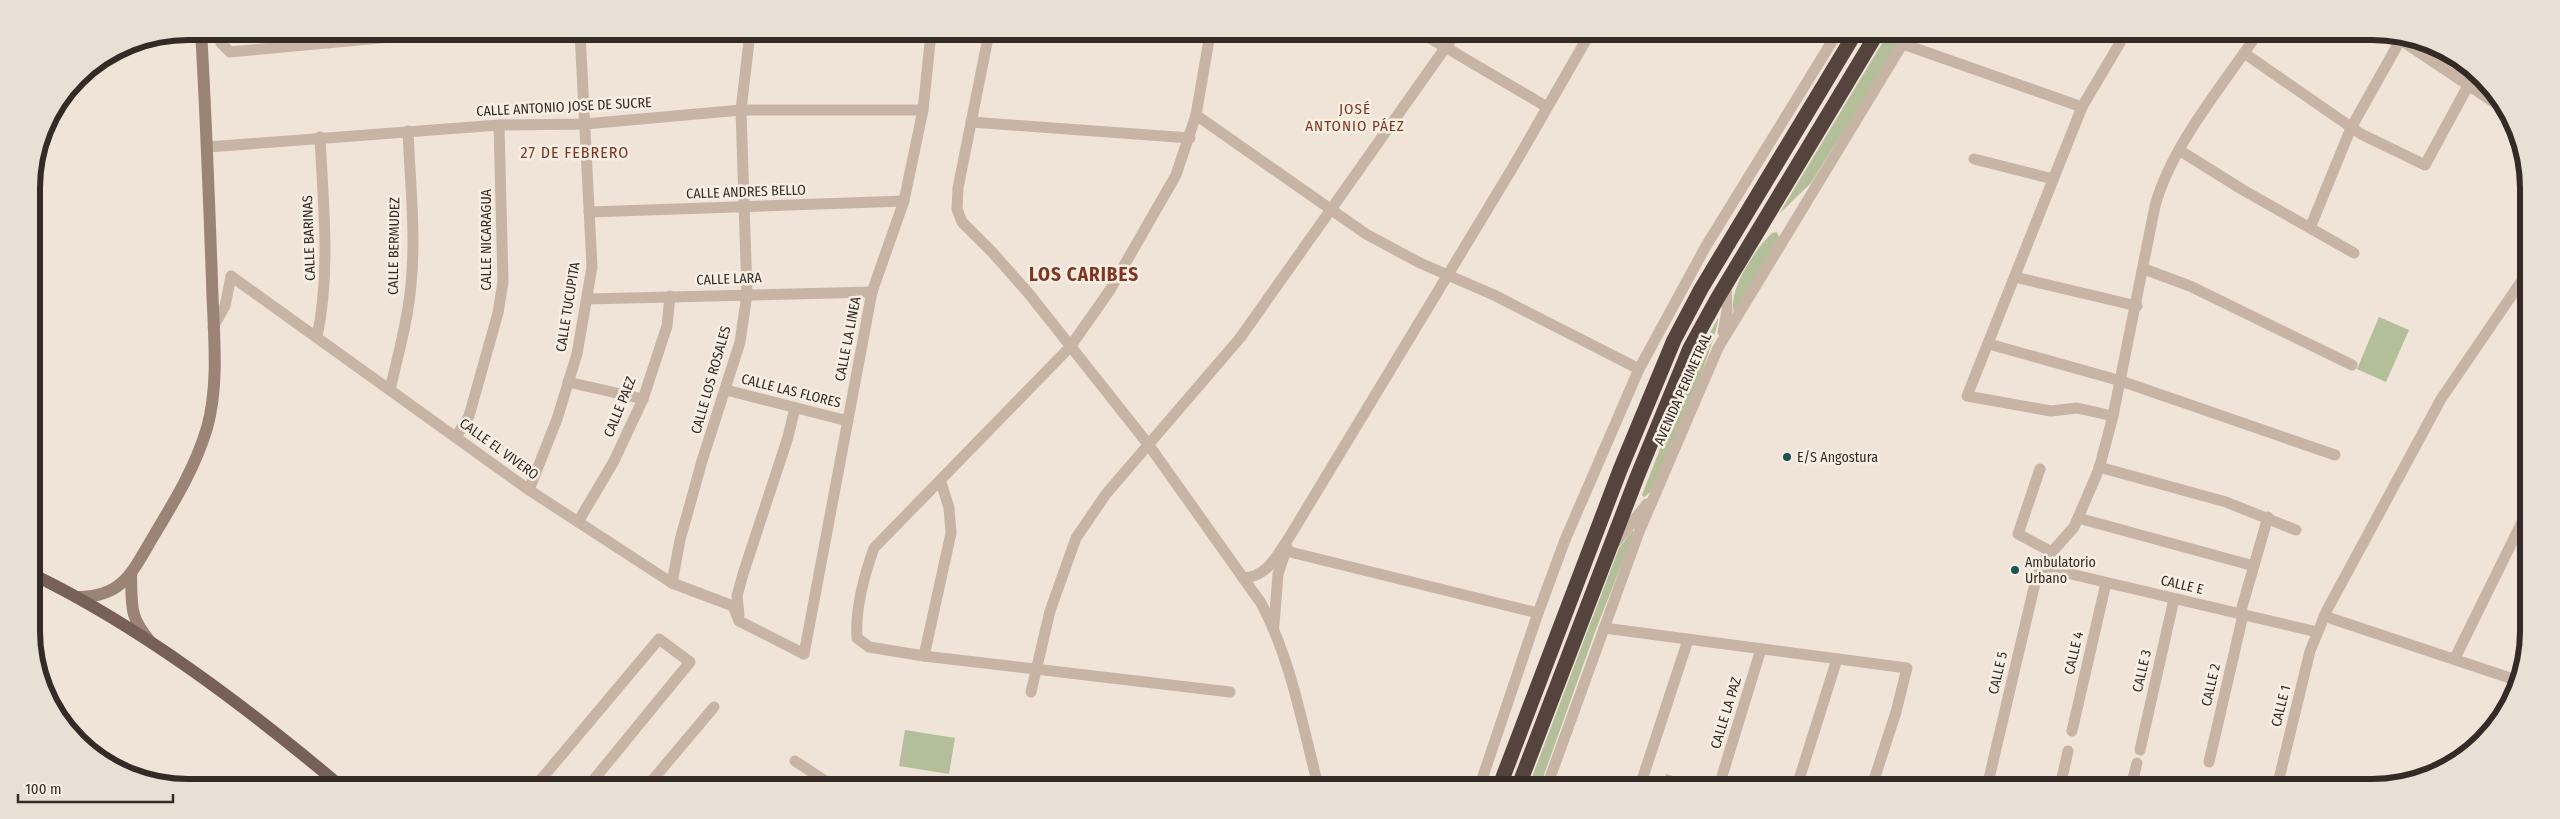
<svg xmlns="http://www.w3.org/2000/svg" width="2560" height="819" font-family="'Fira Sans Condensed',sans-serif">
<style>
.green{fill:#b3bf99}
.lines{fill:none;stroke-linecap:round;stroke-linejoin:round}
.street{stroke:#c8b4a5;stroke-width:11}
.secondary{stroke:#9b8376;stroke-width:12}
.primary{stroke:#766057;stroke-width:12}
.highway{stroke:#55443d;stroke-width:15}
.poi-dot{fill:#1c5254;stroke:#f8efe4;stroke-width:2}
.labels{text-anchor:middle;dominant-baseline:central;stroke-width:5;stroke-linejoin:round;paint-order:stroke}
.street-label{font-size:14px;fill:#342a26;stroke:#f8efe4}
.poi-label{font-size:14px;fill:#342a26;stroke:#f8efe4;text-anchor:start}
.neighbourhood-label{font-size:15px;letter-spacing:1px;fill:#813520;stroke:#f8efe4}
.quarter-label{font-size:16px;letter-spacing:1px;fill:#813520;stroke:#f8efe4}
.district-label{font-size:19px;font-weight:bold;letter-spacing:1px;fill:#813520;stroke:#f8efe4}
.rim{fill:none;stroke:#342a26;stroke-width:6}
</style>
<rect width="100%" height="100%" fill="#f0e4d8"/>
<g class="green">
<path d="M 1887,35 L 1904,35 L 1811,183 L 1779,214 Z"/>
<path d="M 1777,232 L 1779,237 L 1734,313 C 1727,290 1756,248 1772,233 Z"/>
<path d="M 2379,317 L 2409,330 L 2386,382 L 2357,369 Z"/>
<path d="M 1718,318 C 1720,331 1667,466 1657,483 C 1654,488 1648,495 1644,497 L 1642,495 L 1693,364 Z"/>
<path d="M 1633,530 L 1634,533 L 1595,632 L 1540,786 L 1529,785 L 1619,548 Z"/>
<path d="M 905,730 L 955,738 L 949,774 L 899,766 Z"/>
<path d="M 1666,774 L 1705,786 L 1662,786 Z"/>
</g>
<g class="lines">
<g class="street">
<path d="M 220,31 L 221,43 L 230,52 L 402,36 L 501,32"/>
<path d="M 989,33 L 958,188 L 957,209 L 962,222 L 993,253 L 1030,295 L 1148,444 L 1261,603 C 1291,659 1302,724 1318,785"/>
<path d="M 1210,34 L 1196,115 L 1176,175 L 1110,290 L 1070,347 L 874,548 C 864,576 855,609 857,638 L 869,647 L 924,656 L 1230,692"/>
<path d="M 1423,34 L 1547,107"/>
<path d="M 2396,37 L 2501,107"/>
<path d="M 1903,44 L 2082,107"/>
<path d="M 2244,53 L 2361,134 L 2425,165 L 2475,73"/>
<path d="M 1196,115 L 1366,234 L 1420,263 L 1494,295 L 1639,369"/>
<path d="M 971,122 L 1190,138"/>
<path d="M 208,147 L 499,125 L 585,124 L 741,110 L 923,110"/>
<path d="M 2179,150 L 2243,190 L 2354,253"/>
<path d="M 1974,159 L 2053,179"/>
<path d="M 589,212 L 904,201"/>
<path d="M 2310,228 L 2351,128 L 2402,37"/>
<path d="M 2144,269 L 2190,286 L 2352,365"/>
<path d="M 2015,277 L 2137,306"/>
<path d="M 587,299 L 872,292"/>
<path d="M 213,327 L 225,306 L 231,276 L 529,490 L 672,583 L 733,606 L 739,621 L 804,654 L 872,292 L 904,201 L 923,110 L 931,33"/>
<path d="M 1723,332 L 1727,311 L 1726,283"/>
<path d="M 317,337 C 331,271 323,204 320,137"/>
<path d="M 1989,344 L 2121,381 L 2335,455"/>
<path d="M 568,382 L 643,399"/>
<path d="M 390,390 C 398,355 408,320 411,285 C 416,234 410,182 408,131"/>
<path d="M 726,390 L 848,421"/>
<path d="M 2113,416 L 2077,408 L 2051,411 L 1967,396 L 2082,107 L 2124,36"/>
<path d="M 456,437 L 469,416 L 498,313 L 503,282 L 499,125"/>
<path d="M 2099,467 L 2226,502 L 2296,530"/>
<path d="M 2040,469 L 2018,534 L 2052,552"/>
<path d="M 529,490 L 557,419 L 577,354 L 592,267 L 580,32"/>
<path d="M 2078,518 L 2254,566"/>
<path d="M 578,522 L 614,461 L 643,399 L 667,326 L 670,296"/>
<path d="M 1616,542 L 1647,504"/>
<path d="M 1286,551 L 1538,613"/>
<path d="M 2041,567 L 2317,632"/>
<path d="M 1243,578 C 1268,577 1277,555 1290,536 L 1513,167 L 1589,35"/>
<path d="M 672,583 L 680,540 L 702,461 L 740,342 L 747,294 L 741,110 L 750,33"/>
<path d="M 2240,614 L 2268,517"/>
<path d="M 739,615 L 737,596 L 743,574 L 788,437 L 795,408"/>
<path d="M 2324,616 L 2519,681"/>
<path d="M 1274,625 L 1278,574 L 1287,547"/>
<path d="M 1604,628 L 1907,668 L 1896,712 L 1872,786"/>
<path d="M 924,656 L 951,533 L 949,508 L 941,482"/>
<path d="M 2455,658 L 2524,518"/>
<path d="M 1031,692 L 1050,611 L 1076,538 L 1106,494 L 1240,338 L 1455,34"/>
<path d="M 2072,731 L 2106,583"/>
<path d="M 2140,750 L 2174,599"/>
<path d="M 795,761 L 830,784"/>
<path d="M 2209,762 L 2243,615"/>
<path d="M 538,783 L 659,639 L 690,662 L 591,783"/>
<path d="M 650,783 L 714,707"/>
<path d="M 1480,785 L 1538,613 L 1565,540 L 1639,369 L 1706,246 L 1836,35"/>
<path d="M 1547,786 L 1639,532 L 1718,348 L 1908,35"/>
<path d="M 1640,786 L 1688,640"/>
<path d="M 1719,786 L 1761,649"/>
<path d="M 1797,786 L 1837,659"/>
<path d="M 1987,787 L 2036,579 L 2043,562 L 2074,527 L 2099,469 L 2113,416 L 2155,206 C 2171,147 2221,87 2256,36"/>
<path d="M 2060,787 L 2068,751"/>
<path d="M 2131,787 L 2137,763"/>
<path d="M 2203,787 L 2204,782"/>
<path d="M 2277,787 L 2310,651 L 2327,610 L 2441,399 L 2525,276"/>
</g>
<g class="secondary">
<path d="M 131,575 C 132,606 129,616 149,640"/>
<path d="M 76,597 C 123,598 132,572 153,537 C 174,502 195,468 207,428 C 220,382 213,329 212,281 C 209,198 206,115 201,31"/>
</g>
<path class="primary" d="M 34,575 C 141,627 245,706 337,783"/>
<g class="highway">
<path d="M 1500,785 L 1620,470 L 1674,340 L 1701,289 L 1854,35"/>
<path d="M 1519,785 L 1637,477 L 1690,348 L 1717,299 L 1876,35"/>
</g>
</g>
<g class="poi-dot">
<circle cx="1787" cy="457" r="5"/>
<circle cx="2015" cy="570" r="5"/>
</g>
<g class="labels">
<g class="street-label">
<text transform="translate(564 107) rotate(-3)">CALLE ANTONIO JOSE DE SUCRE</text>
<text transform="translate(746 192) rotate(-2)">CALLE ANDRES BELLO</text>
<text transform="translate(309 238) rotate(-92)">CALLE BARINAS</text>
<text transform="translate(486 240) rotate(-90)">CALLE NICARAGUA</text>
<text transform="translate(394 246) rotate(-89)">CALLE BERMUDEZ</text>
<text transform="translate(729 279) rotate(-2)">CALLE LARA</text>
<text transform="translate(568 307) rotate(-81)">CALLE TUCUPITA</text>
<text transform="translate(848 339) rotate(-79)">CALLE LA LINEA</text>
<text transform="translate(711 380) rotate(-74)">CALLE LOS ROSALES</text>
<text transform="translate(1683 389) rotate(-66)">AVENIDA PERIMETRAL</text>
<text transform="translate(791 391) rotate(14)">CALLE LAS FLORES</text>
<text transform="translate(620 407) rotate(-68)">CALLE PAEZ</text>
<text transform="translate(499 449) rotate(36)">CALLE EL VIVERO</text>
<text transform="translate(2182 585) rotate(13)">CALLE E</text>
<text transform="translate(2074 653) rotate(-77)">CALLE 4</text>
<text transform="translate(2142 671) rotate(-77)">CALLE 3</text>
<text transform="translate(1998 673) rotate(-77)">CALLE 5</text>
<text transform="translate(2211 685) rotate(-77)">CALLE 2</text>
<text transform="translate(2281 706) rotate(-76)">CALLE 1</text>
<text transform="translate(1726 713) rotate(-73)">CALLE LA PAZ</text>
</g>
<g class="poi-label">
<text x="1797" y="457">E/S Angostura</text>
<text x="2025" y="562">Ambulatorio<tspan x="2025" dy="16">Urbano</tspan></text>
</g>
<g class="neighbourhood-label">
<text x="1355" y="109">JOSÉ<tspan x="1355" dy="17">ANTONIO PÁEZ</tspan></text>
</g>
<g class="quarter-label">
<text x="575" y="152">27 DE FEBRERO</text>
</g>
<g class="district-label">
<text x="1084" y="274">LOS CARIBES</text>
</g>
</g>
<path d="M0 0H2560V819H0ZM188 40H2372A148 148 0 0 1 2520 188V631A148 148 0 0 1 2372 779H188A148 148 0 0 1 40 631V188A148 148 0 0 1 188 40Z" fill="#e8dfd5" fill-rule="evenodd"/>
<path class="rim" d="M188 40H2372A148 148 0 0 1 2520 188V631A148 148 0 0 1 2372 779H188A148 148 0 0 1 40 631V188A148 148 0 0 1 188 40Z"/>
<path d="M18 794v8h155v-8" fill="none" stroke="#342a26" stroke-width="2.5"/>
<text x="25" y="794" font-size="15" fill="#342a26" stroke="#f8efe4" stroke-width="4" paint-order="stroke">100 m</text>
</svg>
